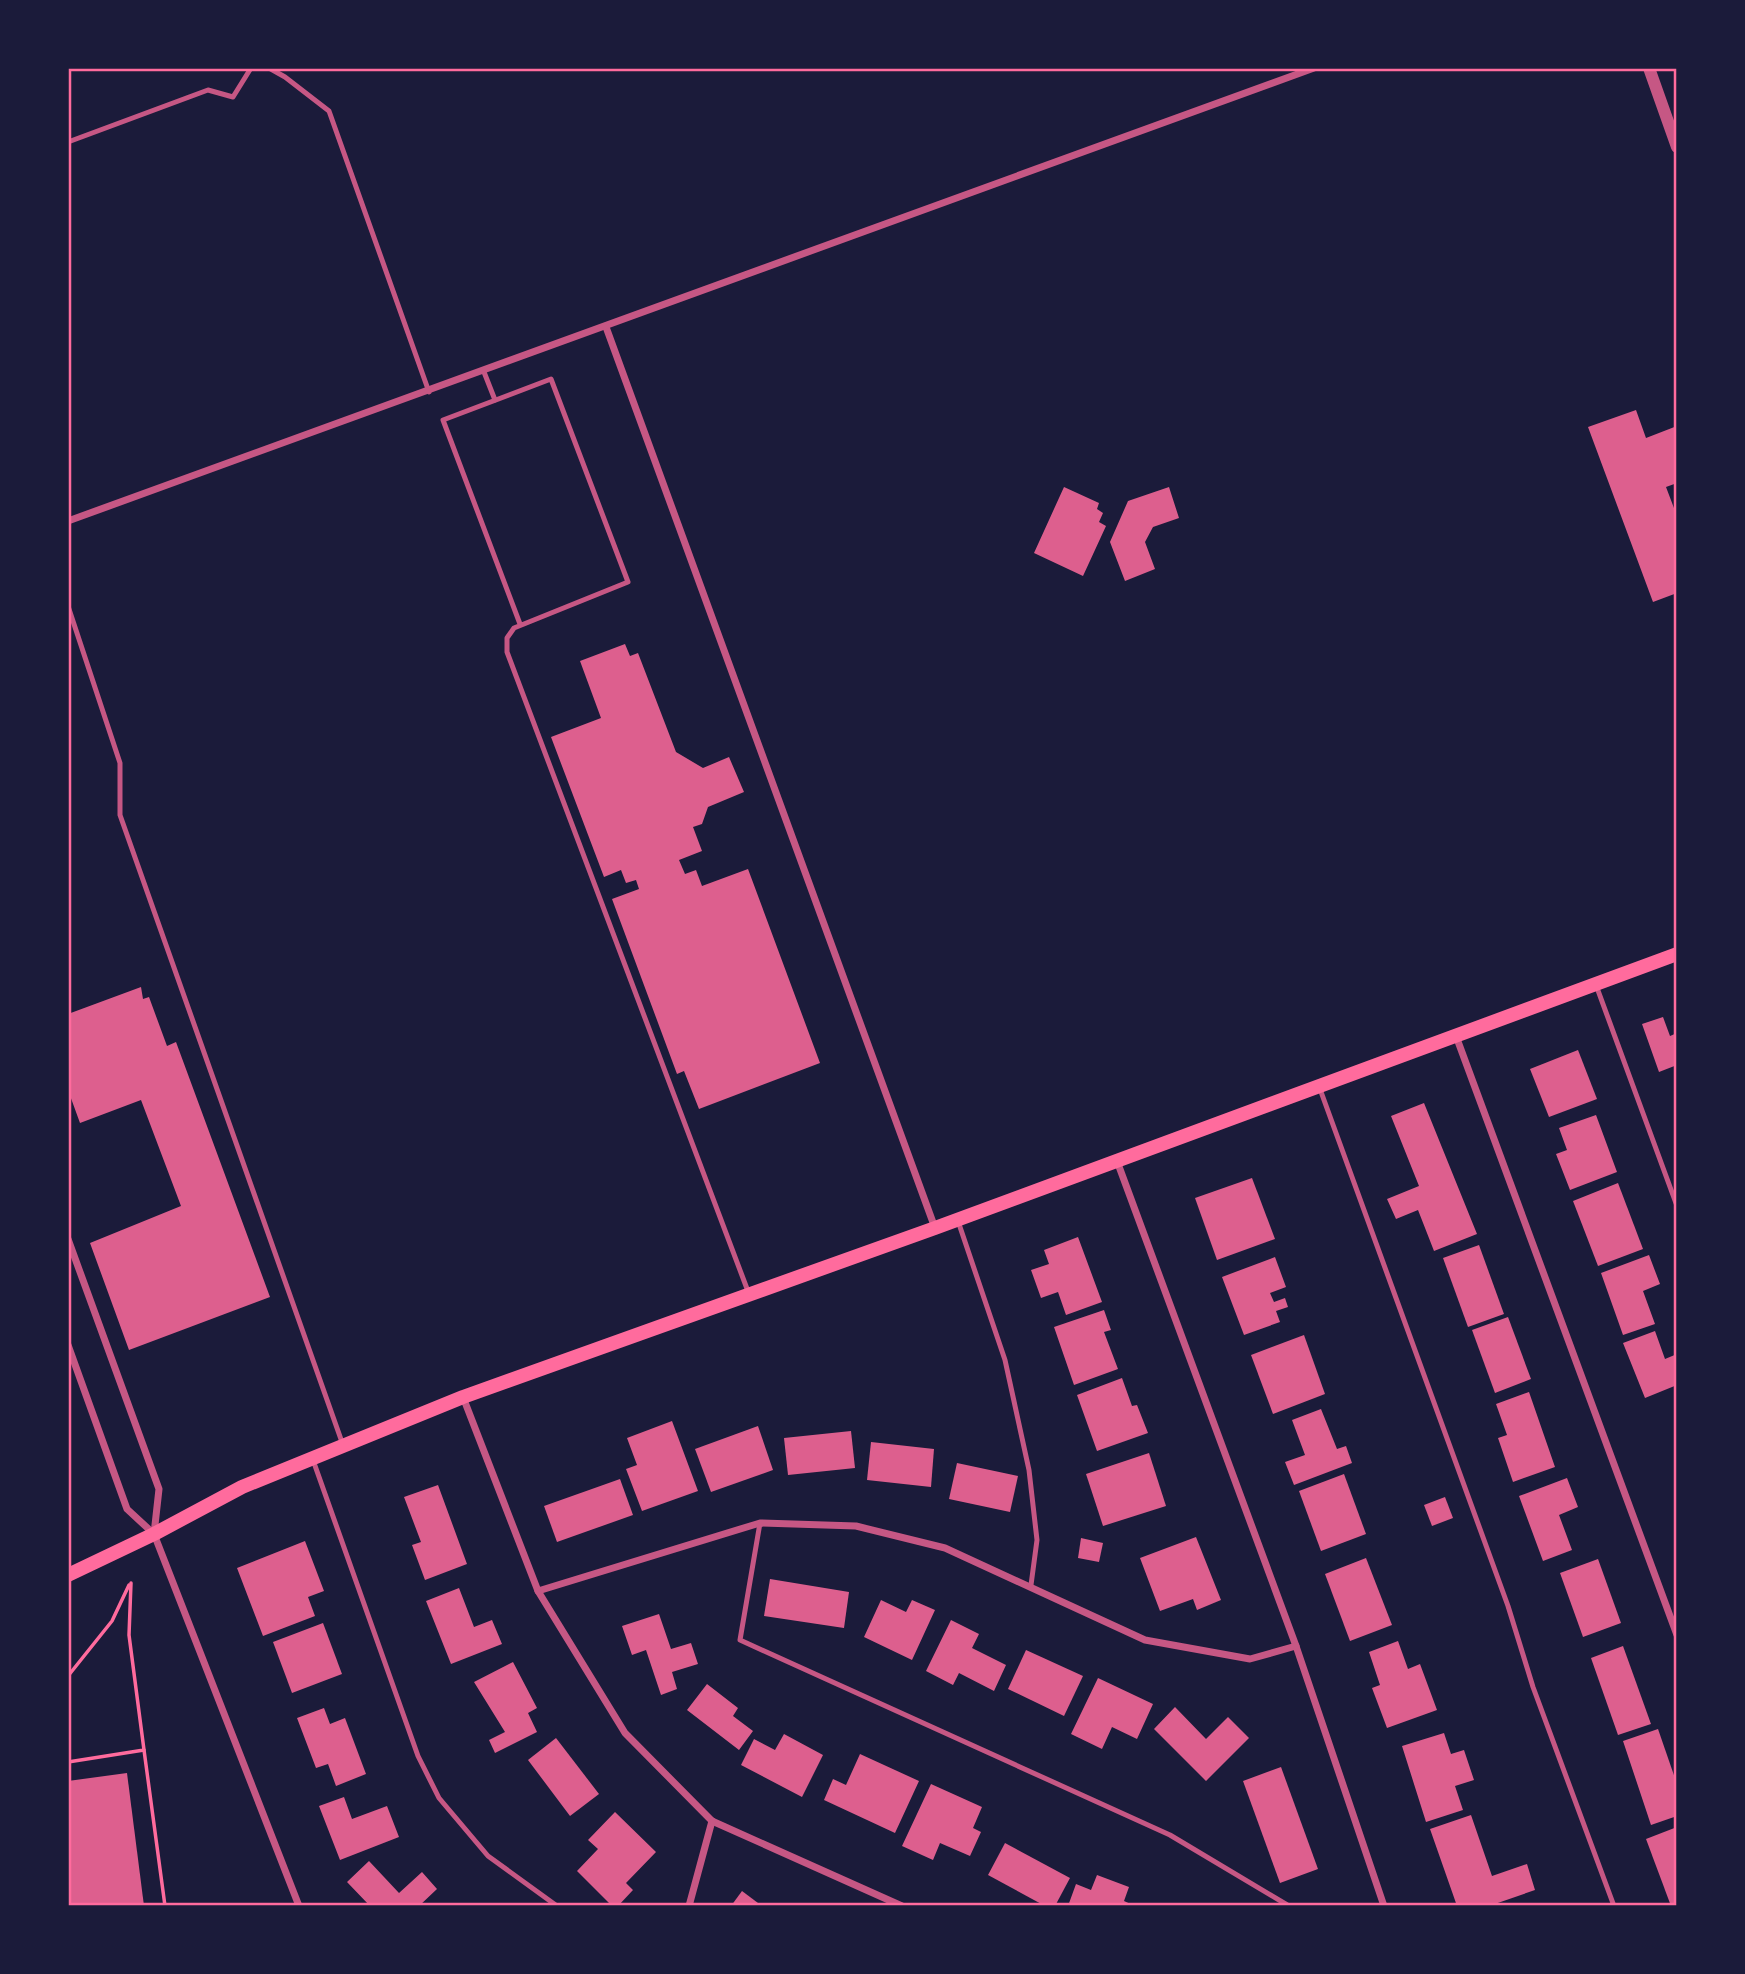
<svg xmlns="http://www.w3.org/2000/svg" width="1745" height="1974" font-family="Quicksand,sans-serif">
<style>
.building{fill:#dd5f8e}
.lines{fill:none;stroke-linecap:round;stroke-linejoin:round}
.path{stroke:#ff6b9d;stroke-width:3.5}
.service{stroke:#c65784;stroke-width:5}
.minor{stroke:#c65784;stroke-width:7}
.tertiary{stroke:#c65784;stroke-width:12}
.secondary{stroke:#ff6b9d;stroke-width:14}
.neatline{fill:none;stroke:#ff6b9d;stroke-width:2.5}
</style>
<rect width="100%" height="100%" fill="#1b1b3a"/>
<g class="building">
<path d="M 1636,410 L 1646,438 L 1677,426 L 1677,483 L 1666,487 L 1677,516 L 1677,593 L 1653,602 L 1588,427 Z"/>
<path d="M 1064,487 L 1099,503 L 1097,509 L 1103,513 L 1099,522 L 1106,526 L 1083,576 L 1034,553 Z"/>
<path d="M 1169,487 L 1179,518 L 1153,527 L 1145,542 L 1155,569 L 1125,581 L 1110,542 L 1128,501 Z"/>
<path d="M 625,644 L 630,656 L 638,653 L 676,752 L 703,768 L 729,757 L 744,792 L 708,807 L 702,824 L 693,827 L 702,851 L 679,860 L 685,874 L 696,870 L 702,886 L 748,869 L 820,1063 L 699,1109 L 684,1071 L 677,1074 L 612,899 L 639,889 L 636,880 L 626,883 L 621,870 L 604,877 L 551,737 L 601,718 L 580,661 Z"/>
<path d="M 141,987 L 143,999 L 149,997 L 167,1046 L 176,1042 L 270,1297 L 129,1350 L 90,1243 L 181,1206 L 141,1100 L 80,1123 L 68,1090 L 68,1014 Z"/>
<path d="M 1663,1017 L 1670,1036 L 1677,1033 L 1677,1065 L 1659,1072 L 1642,1024 Z"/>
<path d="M 1578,1050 L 1597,1099 L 1549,1117 L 1530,1069 Z"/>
<path d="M 1424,1103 L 1477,1234 L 1434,1251 L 1418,1210 L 1396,1219 L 1387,1199 L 1419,1186 L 1391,1116 Z"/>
<path d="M 1596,1115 L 1617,1172 L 1570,1190 L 1556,1154 L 1567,1150 L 1559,1128 Z"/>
<path d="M 1252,1178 L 1275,1239 L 1217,1260 L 1195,1198 Z"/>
<path d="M 1618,1183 L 1643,1249 L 1598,1266 L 1573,1201 Z"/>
<path d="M 1078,1237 L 1102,1302 L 1066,1315 L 1058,1292 L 1041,1298 L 1031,1270 L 1049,1264 L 1044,1250 Z"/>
<path d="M 1479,1245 L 1504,1314 L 1468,1327 L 1443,1258 Z"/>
<path d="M 1649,1255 L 1660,1284 L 1643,1291 L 1655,1324 L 1623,1335 L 1601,1273 Z"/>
<path d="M 1275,1257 L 1286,1287 L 1270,1293 L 1274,1302 L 1285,1298 L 1288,1307 L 1276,1311 L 1280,1322 L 1244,1335 L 1222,1277 Z"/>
<path d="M 1104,1310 L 1111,1330 L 1104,1332 L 1118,1369 L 1074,1385 L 1054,1327 Z"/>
<path d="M 1508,1317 L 1531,1379 L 1495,1393 L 1472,1330 Z"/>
<path d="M 1655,1331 L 1665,1359 L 1677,1354 L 1677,1385 L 1645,1398 L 1623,1343 Z"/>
<path d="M 1304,1335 L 1325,1394 L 1273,1414 L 1251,1355 Z"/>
<path d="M 1122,1378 L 1132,1406 L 1137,1405 L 1148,1433 L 1097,1451 L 1077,1395 Z"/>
<path d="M 1529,1392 L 1555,1467 L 1513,1482 L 1498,1438 L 1507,1435 L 1496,1404 Z"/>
<path d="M 1321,1409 L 1337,1449 L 1346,1446 L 1352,1463 L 1294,1485 L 1285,1462 L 1305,1455 L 1292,1420 Z"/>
<path d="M 672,1421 L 698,1491 L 642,1511 L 626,1469 L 637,1465 L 627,1438 Z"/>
<path d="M 758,1426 L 773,1470 L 711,1492 L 695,1449 Z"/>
<path d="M 851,1431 L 855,1468 L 788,1475 L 784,1438 Z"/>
<path d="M 871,1442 L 934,1449 L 931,1487 L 867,1480 Z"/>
<path d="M 1149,1453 L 1166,1506 L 1103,1526 L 1086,1474 Z"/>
<path d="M 957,1463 L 1018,1476 L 1010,1512 L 949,1499 Z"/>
<path d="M 1344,1474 L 1366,1534 L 1321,1551 L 1299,1491 Z"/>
<path d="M 1567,1478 L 1578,1507 L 1559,1515 L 1572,1550 L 1543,1561 L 1519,1496 Z"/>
<path d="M 620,1479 L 633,1515 L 557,1542 L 544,1506 Z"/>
<path d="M 438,1485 L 467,1564 L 425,1580 L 412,1545 L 421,1542 L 404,1497 Z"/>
<path d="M 1445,1497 L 1453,1518 L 1432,1526 L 1424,1505 Z"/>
<path d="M 1196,1537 L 1221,1600 L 1197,1610 L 1193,1599 L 1160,1611 L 1140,1558 Z"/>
<path d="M 1081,1538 L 1103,1543 L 1099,1562 L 1078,1558 Z"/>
<path d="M 305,1541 L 324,1591 L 308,1597 L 315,1616 L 263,1636 L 237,1568 Z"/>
<path d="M 1366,1558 L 1392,1625 L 1350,1641 L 1325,1574 Z"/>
<path d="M 1598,1559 L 1621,1623 L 1583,1637 L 1560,1573 Z"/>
<path d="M 770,1579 L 849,1592 L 844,1628 L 764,1616 Z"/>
<path d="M 459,1588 L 474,1627 L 492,1620 L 502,1644 L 451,1664 L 426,1601 Z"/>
<path d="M 881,1600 L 906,1612 L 912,1600 L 935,1610 L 912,1660 L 864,1637 Z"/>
<path d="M 659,1614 L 671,1649 L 691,1643 L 698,1664 L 672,1672 L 677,1689 L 661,1695 L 646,1650 L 632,1655 L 622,1626 Z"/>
<path d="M 951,1620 L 979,1634 L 972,1648 L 1006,1665 L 994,1691 L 959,1673 L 953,1685 L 926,1671 Z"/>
<path d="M 323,1623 L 342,1674 L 292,1693 L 273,1642 Z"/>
<path d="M 1398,1641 L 1408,1669 L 1420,1664 L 1437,1710 L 1387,1728 L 1372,1688 L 1380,1685 L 1369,1652 Z"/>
<path d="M 1623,1646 L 1651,1724 L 1618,1735 L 1591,1658 Z"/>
<path d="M 1026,1650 L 1083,1676 L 1064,1716 L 1008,1689 Z"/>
<path d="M 513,1662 L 537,1708 L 528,1713 L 537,1732 L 495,1753 L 489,1740 L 505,1732 L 474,1682 Z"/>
<path d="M 1098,1678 L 1153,1704 L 1137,1739 L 1112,1727 L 1102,1749 L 1071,1734 Z"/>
<path d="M 707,1684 L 738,1708 L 733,1716 L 753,1731 L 739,1750 L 687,1710 Z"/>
<path d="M 1175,1707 L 1206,1739 L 1228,1717 L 1249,1738 L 1206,1781 L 1154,1729 Z"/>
<path d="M 324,1708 L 330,1724 L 345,1718 L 366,1774 L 336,1786 L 328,1764 L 316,1768 L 297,1718 Z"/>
<path d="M 1658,1729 L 1677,1784 L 1677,1816 L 1651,1825 L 1623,1741 Z"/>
<path d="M 1444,1733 L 1451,1754 L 1464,1750 L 1474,1780 L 1455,1786 L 1463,1810 L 1426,1822 L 1402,1746 Z"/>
<path d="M 784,1734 L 823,1755 L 802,1797 L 741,1765 L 754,1739 L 775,1750 Z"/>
<path d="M 556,1738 L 599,1794 L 570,1816 L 528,1760 Z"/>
<path d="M 860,1754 L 919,1781 L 895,1833 L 824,1800 L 833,1779 L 846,1785 Z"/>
<path d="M 1281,1767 L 1318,1869 L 1280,1883 L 1243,1781 Z"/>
<path d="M 127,1773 L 144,1906 L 68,1906 L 68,1781 Z"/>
<path d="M 931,1784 L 982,1807 L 973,1828 L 981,1832 L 970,1856 L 940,1843 L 933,1860 L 902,1846 Z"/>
<path d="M 344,1797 L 352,1819 L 387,1806 L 399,1837 L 340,1860 L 319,1806 Z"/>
<path d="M 615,1812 L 656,1852 L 626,1883 L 633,1890 L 618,1906 L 612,1906 L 577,1871 L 598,1849 L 588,1840 Z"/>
<path d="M 1471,1815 L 1492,1876 L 1527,1864 L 1535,1890 L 1489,1906 L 1457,1906 L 1430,1829 Z"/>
<path d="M 1677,1827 L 1677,1906 L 1671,1906 L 1646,1839 Z"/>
<path d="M 1005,1843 L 1070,1878 L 1055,1906 L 1045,1906 L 988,1875 Z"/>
<path d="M 369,1861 L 399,1893 L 422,1872 L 437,1889 L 419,1906 L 370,1906 L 347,1882 Z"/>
<path d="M 1097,1875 L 1129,1887 L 1124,1901 L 1135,1906 L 1068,1906 L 1076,1884 L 1091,1890 Z"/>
<path d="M 742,1891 L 762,1906 L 731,1906 Z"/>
</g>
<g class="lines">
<g class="path">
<path d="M 68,1676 L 112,1621 L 129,1585"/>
<path d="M 144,1750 L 165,1906"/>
<path d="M 68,1762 L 144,1750 L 129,1635 L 131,1583"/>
</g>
<g class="service">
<path d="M 269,68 L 285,77 L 329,111 L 429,392"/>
<path d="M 68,142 L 208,90 L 233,97 L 251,68"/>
<path d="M 484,372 L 495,400"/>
<path d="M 68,606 L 120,763 L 120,815 L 343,1445"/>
<path d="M 520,624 L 443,420 L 551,379 L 628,582 L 514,628 L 507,638 L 507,652 L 749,1294"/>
<path d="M 1596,985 L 1677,1206"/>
<path d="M 1320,1089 L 1508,1606 L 1533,1687 L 1614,1906"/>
<path d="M 958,1221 L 1005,1360 L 1029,1470 L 1037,1540 L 1031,1585"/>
<path d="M 313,1460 L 418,1756 L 439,1798 L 488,1856 L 557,1906"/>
<path d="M 760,1523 L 740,1640 L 1170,1835 L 1289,1906"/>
</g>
<g class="minor">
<path d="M 606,327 L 935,1228"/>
<path d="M 68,521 L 1314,68"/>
<path d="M 1456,1036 L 1677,1635"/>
<path d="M 1117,1161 L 1296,1646 L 1384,1906"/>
<path d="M 68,1239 L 159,1489 L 154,1534"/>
<path d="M 68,1345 L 127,1509 L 154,1534 L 299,1906"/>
<path d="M 463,1397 L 538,1591 L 625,1733 L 712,1821 L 902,1906"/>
<path d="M 538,1591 L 760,1523 L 856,1526 L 945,1548 L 1145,1640 L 1250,1659 L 1296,1646"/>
<path d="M 689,1906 L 712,1821"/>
</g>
<path class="tertiary" d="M 1649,68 L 1677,147"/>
<path class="secondary" d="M 68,1575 L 154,1534 L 242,1487 L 463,1397 L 935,1228 L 1677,954"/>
</g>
<rect width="1745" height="1974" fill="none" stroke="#1b1b3a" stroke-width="140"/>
<rect x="70" y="70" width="1605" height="1834" class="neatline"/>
</svg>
